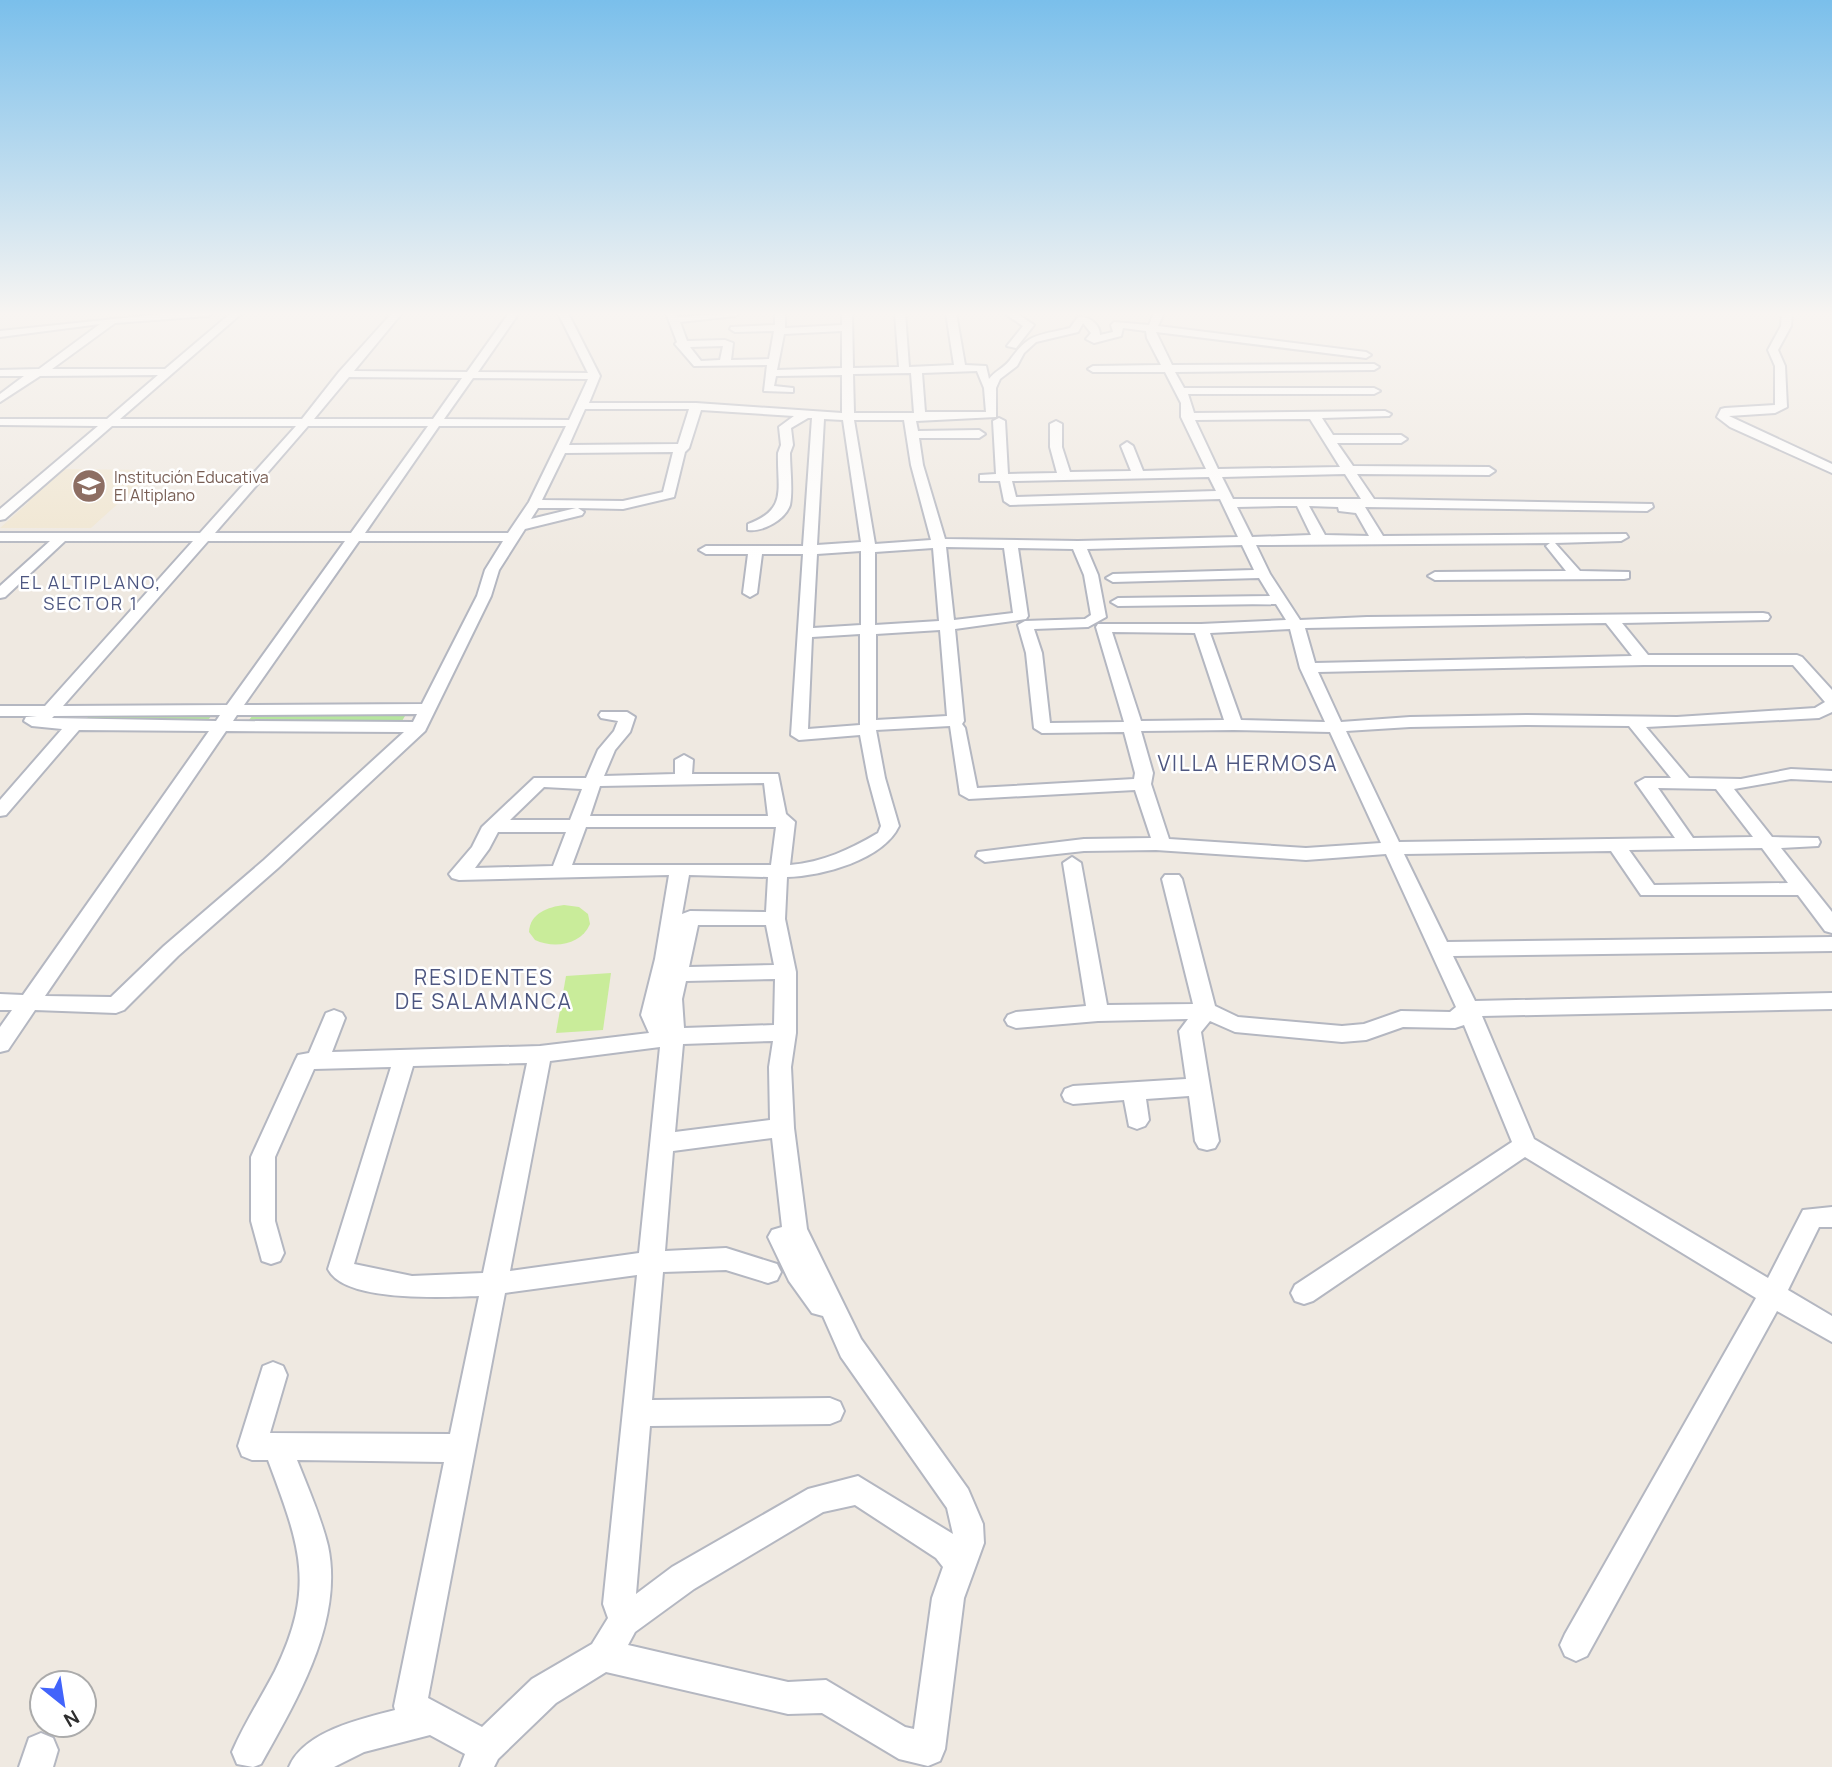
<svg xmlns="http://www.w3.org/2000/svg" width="1832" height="1767" font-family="Manrope,sans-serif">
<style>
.education{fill:#f0e6d1}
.green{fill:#b6e59e}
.pitch{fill:#c9ec9a}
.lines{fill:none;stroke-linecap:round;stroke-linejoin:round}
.minor-casing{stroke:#b4b7c1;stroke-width:4}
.minor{fill:#fff;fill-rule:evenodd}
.labels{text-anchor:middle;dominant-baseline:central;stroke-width:5;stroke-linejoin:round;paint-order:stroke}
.far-education-label{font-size:16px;fill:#785e54;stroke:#fff;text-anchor:start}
.far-neighbourhood-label{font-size:18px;letter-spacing:2px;fill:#4d5680;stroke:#fff}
.neighbourhood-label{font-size:21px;letter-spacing:2px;fill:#4d5680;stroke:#fff}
</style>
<rect width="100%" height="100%" fill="#efe9e1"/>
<path class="education" d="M 59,469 L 155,470 L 91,528 L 0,528 L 29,502 L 26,501 Z"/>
<g class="green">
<path d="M 91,714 L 212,715 L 208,720 L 86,719 Z"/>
<path d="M 253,715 L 405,716 L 402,721 L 249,720 Z"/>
</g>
<g class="pitch">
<path d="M 564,905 L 579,907 L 588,914 L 590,924 C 581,945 554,949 535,940 L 529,932 C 530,913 548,907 564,905 Z"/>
<path d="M 611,973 L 603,1030 L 556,1033 L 566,976 Z"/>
</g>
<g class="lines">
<g class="minor-casing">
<g id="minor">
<path d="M 171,313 L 213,313 L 208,316 L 115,323 L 52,369 L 165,369 L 231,313 L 242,313 L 120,419 L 302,419 L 339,372 L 392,313 L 402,313 L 354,371 L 467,372 L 509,313 L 519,313 L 478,372 L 588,373 L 558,313 L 568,313 L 600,376 L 589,403 L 696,403 L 842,413 L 842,375 L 776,376 L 774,386 L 793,388 L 793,392 L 764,391 L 767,365 L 694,366 L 675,344 L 677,342 L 666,313 L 676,313 L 678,317 L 740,313 L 735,316 L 680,322 L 687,341 L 725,340 L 733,343 L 731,360 L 769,359 L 774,331 L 735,332 L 730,329 L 731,327 L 775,325 L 775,313 L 785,313 L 785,328 L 842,325 L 842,313 L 852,313 L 853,368 L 899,367 L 895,313 L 905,313 L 909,367 L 954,365 L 946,313 L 956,313 L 965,365 L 986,366 L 989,379 C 995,371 1004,368 1010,360 C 1030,332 1038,336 1070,328 L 1078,317 C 1089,316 1100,324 1100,335 L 1113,332 L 1111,325 L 1114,322 L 1149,325 L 1154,313 L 1164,313 L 1158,326 L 1366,352 L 1371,355 L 1366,358 L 1156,332 L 1172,365 L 1374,364 L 1379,367 L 1374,370 L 1175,372 L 1184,388 L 1374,388 L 1380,391 L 1374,394 L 1188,394 L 1194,413 L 1385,411 L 1391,414 L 1389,416 L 1322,418 L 1333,435 L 1401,435 L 1407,439 L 1401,443 L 1337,443 L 1353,466 L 1489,467 L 1495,471 L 1489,475 L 1357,474 L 1374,499 L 1652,504 L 1653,507 L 1647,511 L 1365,507 L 1383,536 L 1626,534 L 1628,537 L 1621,541 L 1555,543 L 1580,571 L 1629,572 L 1629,578 L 1624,579 L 1435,580 L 1428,576 L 1435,572 L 1566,571 L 1546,546 L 1550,543 L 1256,545 L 1270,574 L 1300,620 L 1367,617 L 1763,613 L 1768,614 L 1770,617 L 1768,620 L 1622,623 L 1648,655 L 1797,655 L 1802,657 L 1832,690 L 1832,712 L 1819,718 L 1646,727 L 1689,778 L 1741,779 L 1791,769 L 1832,771 L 1832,781 L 1791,779 L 1734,789 L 1772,837 L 1818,838 L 1820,842 L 1818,846 L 1781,848 L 1832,912 L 1832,933 L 1825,931 L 1798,895 L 1641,895 L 1611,851 L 1404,854 L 1447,942 L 1832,937 L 1832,951 L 1453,956 L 1475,1001 L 1832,993 L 1832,1009 L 1482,1016 L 1534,1139 L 1768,1278 L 1803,1210 L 1832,1207 L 1832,1227 L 1819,1227 L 1788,1290 L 1832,1316 L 1832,1342 L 1777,1311 L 1587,1656 L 1576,1661 L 1565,1656 L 1560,1645 L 1565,1634 L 1756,1298 L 1525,1157 L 1313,1301 L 1304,1304 L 1295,1301 L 1291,1293 L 1295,1285 L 1512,1142 L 1464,1025 L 1455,1028 L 1403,1027 L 1366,1040 L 1342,1042 L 1235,1032 L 1210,1021 L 1201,1032 L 1219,1141 L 1215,1148 L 1207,1150 L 1199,1148 L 1195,1141 L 1189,1096 L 1146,1099 L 1149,1120 L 1145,1126 L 1137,1129 L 1129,1126 L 1124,1100 L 1073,1104 L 1065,1101 L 1062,1095 L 1065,1089 L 1073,1086 L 1186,1079 L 1179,1031 L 1188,1019 L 1098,1021 L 1016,1028 L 1008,1025 L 1005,1020 L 1008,1015 L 1016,1012 L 1086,1006 L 1063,863 L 1072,857 L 1081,863 L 1107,1005 L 1193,1004 L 1162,879 L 1165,875 L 1179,875 L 1182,879 L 1215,1006 L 1238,1017 L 1342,1026 L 1364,1024 L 1401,1011 L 1450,1012 L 1456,1007 L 1386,854 L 1306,860 L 1156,850 L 1084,851 L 985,862 L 976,856 L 978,852 L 1084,839 L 1151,838 L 1135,790 L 969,799 L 960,794 L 950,726 L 876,730 L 885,778 L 899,826 C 883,860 822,876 787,877 L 785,919 L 796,972 L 796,1033 L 791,1067 L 794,1128 L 807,1229 L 861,1339 L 968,1489 L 983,1524 L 984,1543 L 964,1598 L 945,1749 L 940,1761 L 928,1766 L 899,1759 L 822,1713 L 788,1714 L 606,1672 L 556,1703 L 498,1759 L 494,1767 L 460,1767 L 465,1754 L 430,1735 L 364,1752 L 334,1767 L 289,1767 C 304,1731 361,1719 395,1710 L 394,1706 L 444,1462 L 297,1460 C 308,1488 321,1517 328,1546 C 344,1622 296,1701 261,1764 L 253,1767 L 237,1764 L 232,1752 C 244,1724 261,1698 275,1671 C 317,1585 299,1544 268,1460 L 252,1460 L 242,1456 L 238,1446 L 263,1366 L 273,1362 L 283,1366 L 287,1375 L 270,1433 L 450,1434 L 479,1296 C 446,1297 344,1303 328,1269 L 391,1067 L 314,1069 L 275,1157 L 275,1221 L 284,1253 L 280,1261 L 271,1264 L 262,1261 L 251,1221 L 251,1157 L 295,1061 L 298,1055 L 309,1053 L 326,1013 L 334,1010 L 342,1013 L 345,1018 L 332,1052 L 540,1046 L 649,1033 L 641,1015 L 655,959 L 669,875 L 459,880 L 452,878 L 449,874 L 472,847 L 482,827 L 534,778 L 586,778 L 598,750 L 614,731 L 618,721 L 601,718 L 599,715 L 601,712 L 627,712 L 635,717 L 630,732 L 615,750 L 604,776 L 675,774 L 675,760 L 684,755 L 693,760 L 692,774 L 778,774 L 786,814 L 795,822 L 790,865 C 823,862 849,850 878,833 L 881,826 L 868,778 L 860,735 L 799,740 L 791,735 L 803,554 L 762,554 L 757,593 L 750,597 L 743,593 L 748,554 L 706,554 L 699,550 L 706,546 L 803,546 L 812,418 L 808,418 L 791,428 L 793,445 L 790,453 C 790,469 793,490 790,505 C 785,520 763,532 748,530 L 748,524 C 788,509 777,490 778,453 L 781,445 L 779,427 L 794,416 L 701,410 L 689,448 L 685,452 L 674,497 L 623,509 L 578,508 L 584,512 L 582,515 L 525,529 L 499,570 L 491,596 L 425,731 L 278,868 L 178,956 L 124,1010 L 116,1013 L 35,1010 L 8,1050 L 0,1052 L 0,1027 L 12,1010 L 0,1010 L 0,994 L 23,995 L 209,731 L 79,730 L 6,815 L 0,816 L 0,800 L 62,729 L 32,726 L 24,721 L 26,717 L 37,716 L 0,716 L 0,706 L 45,706 L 193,541 L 65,541 L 5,597 L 0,598 L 0,586 L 50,541 L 0,541 L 0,533 L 200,533 L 296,426 L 112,426 L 5,519 L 0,520 L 0,509 L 98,426 L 0,425 L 0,419 L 107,419 L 158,375 L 40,376 L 0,402 L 0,394 L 24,376 L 0,376 L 0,370 L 39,369 L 100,324 L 0,337 L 0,331 ZM 1083,323 L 1091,333 L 1086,339 L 1094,343 L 1121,336 L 1123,328 L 1146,331 L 1147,338 L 1161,365 L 1093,366 L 1088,369 L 1093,372 L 1165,372 L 1181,403 L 1181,417 L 1206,469 L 1143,471 L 1133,446 L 1127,442 L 1121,446 L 1131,471 L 1070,472 L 1062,447 L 1062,424 L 1056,421 L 1050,424 L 1050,447 L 1057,473 L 1008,474 L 1005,421 L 999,418 L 993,421 L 996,474 L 980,475 L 980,481 L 1000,481 L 1004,501 L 1010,505 L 1220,499 L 1238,537 L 1078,541 L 945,539 L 923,465 L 919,438 L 979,438 L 985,434 L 979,430 L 918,431 L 916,421 L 996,417 L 996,388 L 1000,379 L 1017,366 L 1024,353 L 1036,342 L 1078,332 ZM 842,331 L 842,368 L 777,370 L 784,334 ZM 723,346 L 720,360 L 701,361 L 690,347 ZM 977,371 L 984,388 L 986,412 L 925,412 L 922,373 ZM 911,373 L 914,413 L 854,413 L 853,374 ZM 349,377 L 462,378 L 433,419 L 314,419 ZM 473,378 L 588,379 L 569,420 L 444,419 ZM 585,409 L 689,409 L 678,444 L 569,445 ZM 824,419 L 843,420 L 861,542 L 817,545 ZM 1310,419 L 1340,467 L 1218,469 L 1195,420 ZM 854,420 L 904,420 L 911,465 L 931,540 L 875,544 ZM 308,426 L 428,426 L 351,533 L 215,533 ZM 439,426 L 566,426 L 529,502 L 508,533 L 365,533 ZM 673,452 L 663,492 L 623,501 L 542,500 L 565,453 ZM 1345,474 L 1361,499 L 1233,499 L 1222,477 ZM 1209,477 L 1216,491 L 1016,497 L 1012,481 ZM 1279,506 L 1297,506 L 1311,535 L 1252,537 L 1237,507 ZM 1309,506 L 1338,507 L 1339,511 L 1356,513 L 1369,536 L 1325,535 ZM 538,508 L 576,508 L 531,519 ZM 208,541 L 345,541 L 227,705 L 63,706 ZM 359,541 L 503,541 L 485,570 L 477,596 L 422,704 L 244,705 ZM 1242,545 L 1254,570 L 1113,574 L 1106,578 L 1113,582 L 1259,578 L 1270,596 L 1118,598 L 1111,602 L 1118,606 L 1276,604 L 1286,620 L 1201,624 L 1098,624 L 1096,627 L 1124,722 L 1050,723 L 1042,653 L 1034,629 L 1088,627 L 1106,617 L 1098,575 L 1087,549 ZM 946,547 L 1004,548 L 1013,613 L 954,620 ZM 933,548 L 939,621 L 875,625 L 875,552 ZM 1018,548 L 1073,549 L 1084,575 L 1091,615 L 1085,619 L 1025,621 L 1018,625 L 1026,653 L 1034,728 L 1042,733 L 1124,732 L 1135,773 L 1134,779 L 977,788 L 965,728 L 962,724 L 964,721 L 955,629 L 1026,619 L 1028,616 ZM 861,551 L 861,625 L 813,628 L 817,554 ZM 1606,623 L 1632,656 L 1315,663 L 1305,628 ZM 1290,629 L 1300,668 L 1325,722 L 1241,720 L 1210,633 ZM 940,630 L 947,716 L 876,720 L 876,634 ZM 1112,632 L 1195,633 L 1224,720 L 1141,721 ZM 860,634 L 860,725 L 808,729 L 812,637 ZM 1644,665 L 1793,665 L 1825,702 L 1815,708 L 1677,717 L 1528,715 L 1410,717 L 1341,722 L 1318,672 ZM 417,714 L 413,722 L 233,721 L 237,715 ZM 220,715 L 216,721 L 52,718 L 54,716 ZM 1528,725 L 1629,726 L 1671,778 L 1645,778 L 1636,783 L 1675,838 L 1399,842 L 1346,731 L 1410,727 ZM 1234,730 L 1330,732 L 1381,843 L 1306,848 L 1169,839 L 1151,784 L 1153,773 L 1141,731 ZM 226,731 L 404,732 L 264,860 L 164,946 L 111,997 L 45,996 ZM 764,783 L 768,816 L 590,816 L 600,786 ZM 544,787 L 582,789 L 570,820 L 510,820 ZM 1658,788 L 1716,789 L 1753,837 L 1693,838 ZM 586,827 L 776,827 L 771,865 L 572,865 ZM 498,832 L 566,832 L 553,866 L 475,868 L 489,849 ZM 1762,848 L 1788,883 L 1654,885 L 1629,850 ZM 689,875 L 768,877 L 766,912 L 690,911 L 682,914 ZM 698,925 L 766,925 L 774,965 L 689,967 ZM 775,979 L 774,1025 L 684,1028 L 682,999 L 686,981 ZM 773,1041 L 769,1067 L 770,1120 L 675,1132 L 683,1044 ZM 660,1047 L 639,1253 L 510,1271 L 550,1061 ZM 527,1063 L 483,1273 L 412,1276 L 354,1264 L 413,1066 ZM 772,1138 L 782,1227 L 772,1230 L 768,1237 L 789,1281 L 812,1313 L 823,1316 L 841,1357 L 947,1508 L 953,1534 L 858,1476 L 808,1489 L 672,1567 L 636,1594 L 650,1426 L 830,1424 L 840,1420 L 844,1411 L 840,1402 L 830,1398 L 652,1400 L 663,1272 L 726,1270 L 768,1283 L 777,1280 L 781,1272 L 777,1264 L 726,1248 L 665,1251 L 673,1151 ZM 637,1275 L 603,1604 L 608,1618 L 592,1644 L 532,1679 L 482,1727 L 428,1698 L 505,1293 ZM 855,1505 L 936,1558 L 943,1567 L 932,1598 L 914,1729 L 905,1727 L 826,1680 L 788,1682 L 628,1645 L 635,1632 L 694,1589 L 823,1512 Z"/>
<path d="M 1004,313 L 1016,313 L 1034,325 L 1016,348 L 1007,346 L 1023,326 Z"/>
<path d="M 1782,313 L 1792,313 L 1791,326 L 1778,350 L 1785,366 L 1787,407 L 1775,413 L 1729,416 L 1832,464 L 1832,473 L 1730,427 L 1717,417 L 1721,409 L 1725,408 L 1775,405 L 1775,366 L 1768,350 L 1781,326 Z"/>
<path d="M 41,1733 L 53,1738 L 58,1750 L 53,1767 L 19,1767 L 29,1738 Z"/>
</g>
</g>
<use href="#minor" class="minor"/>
</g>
<linearGradient id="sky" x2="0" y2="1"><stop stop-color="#7abfeb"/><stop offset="0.56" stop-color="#f8f5f2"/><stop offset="1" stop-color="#f8f5f2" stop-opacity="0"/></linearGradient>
<rect width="1832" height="560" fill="url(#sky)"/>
<defs>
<g id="school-disc" transform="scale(1.75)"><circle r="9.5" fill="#8d6e63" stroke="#fff"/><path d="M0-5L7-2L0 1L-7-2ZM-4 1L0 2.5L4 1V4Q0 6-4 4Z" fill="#fff"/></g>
</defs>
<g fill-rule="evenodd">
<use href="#school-disc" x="89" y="486"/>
</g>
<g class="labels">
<g class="far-education-label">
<text x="114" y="477">Institución Educativa<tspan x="114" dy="18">El Altiplano</tspan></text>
</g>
<g class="far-neighbourhood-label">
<text x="91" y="582">EL ALTIPLANO,<tspan x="91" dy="21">SECTOR 1</tspan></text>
</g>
<g class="neighbourhood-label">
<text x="1248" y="763">VILLA HERMOSA</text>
<text x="484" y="977">RESIDENTES<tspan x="484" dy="24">DE SALAMANCA</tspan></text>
</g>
</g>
<g transform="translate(63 1704) rotate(150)"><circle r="33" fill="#ffffff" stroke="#ababab" stroke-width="2"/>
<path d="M0-5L12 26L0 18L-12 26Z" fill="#4264fb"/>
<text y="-10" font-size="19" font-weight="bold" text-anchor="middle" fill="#2e2e2e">N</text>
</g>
</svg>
